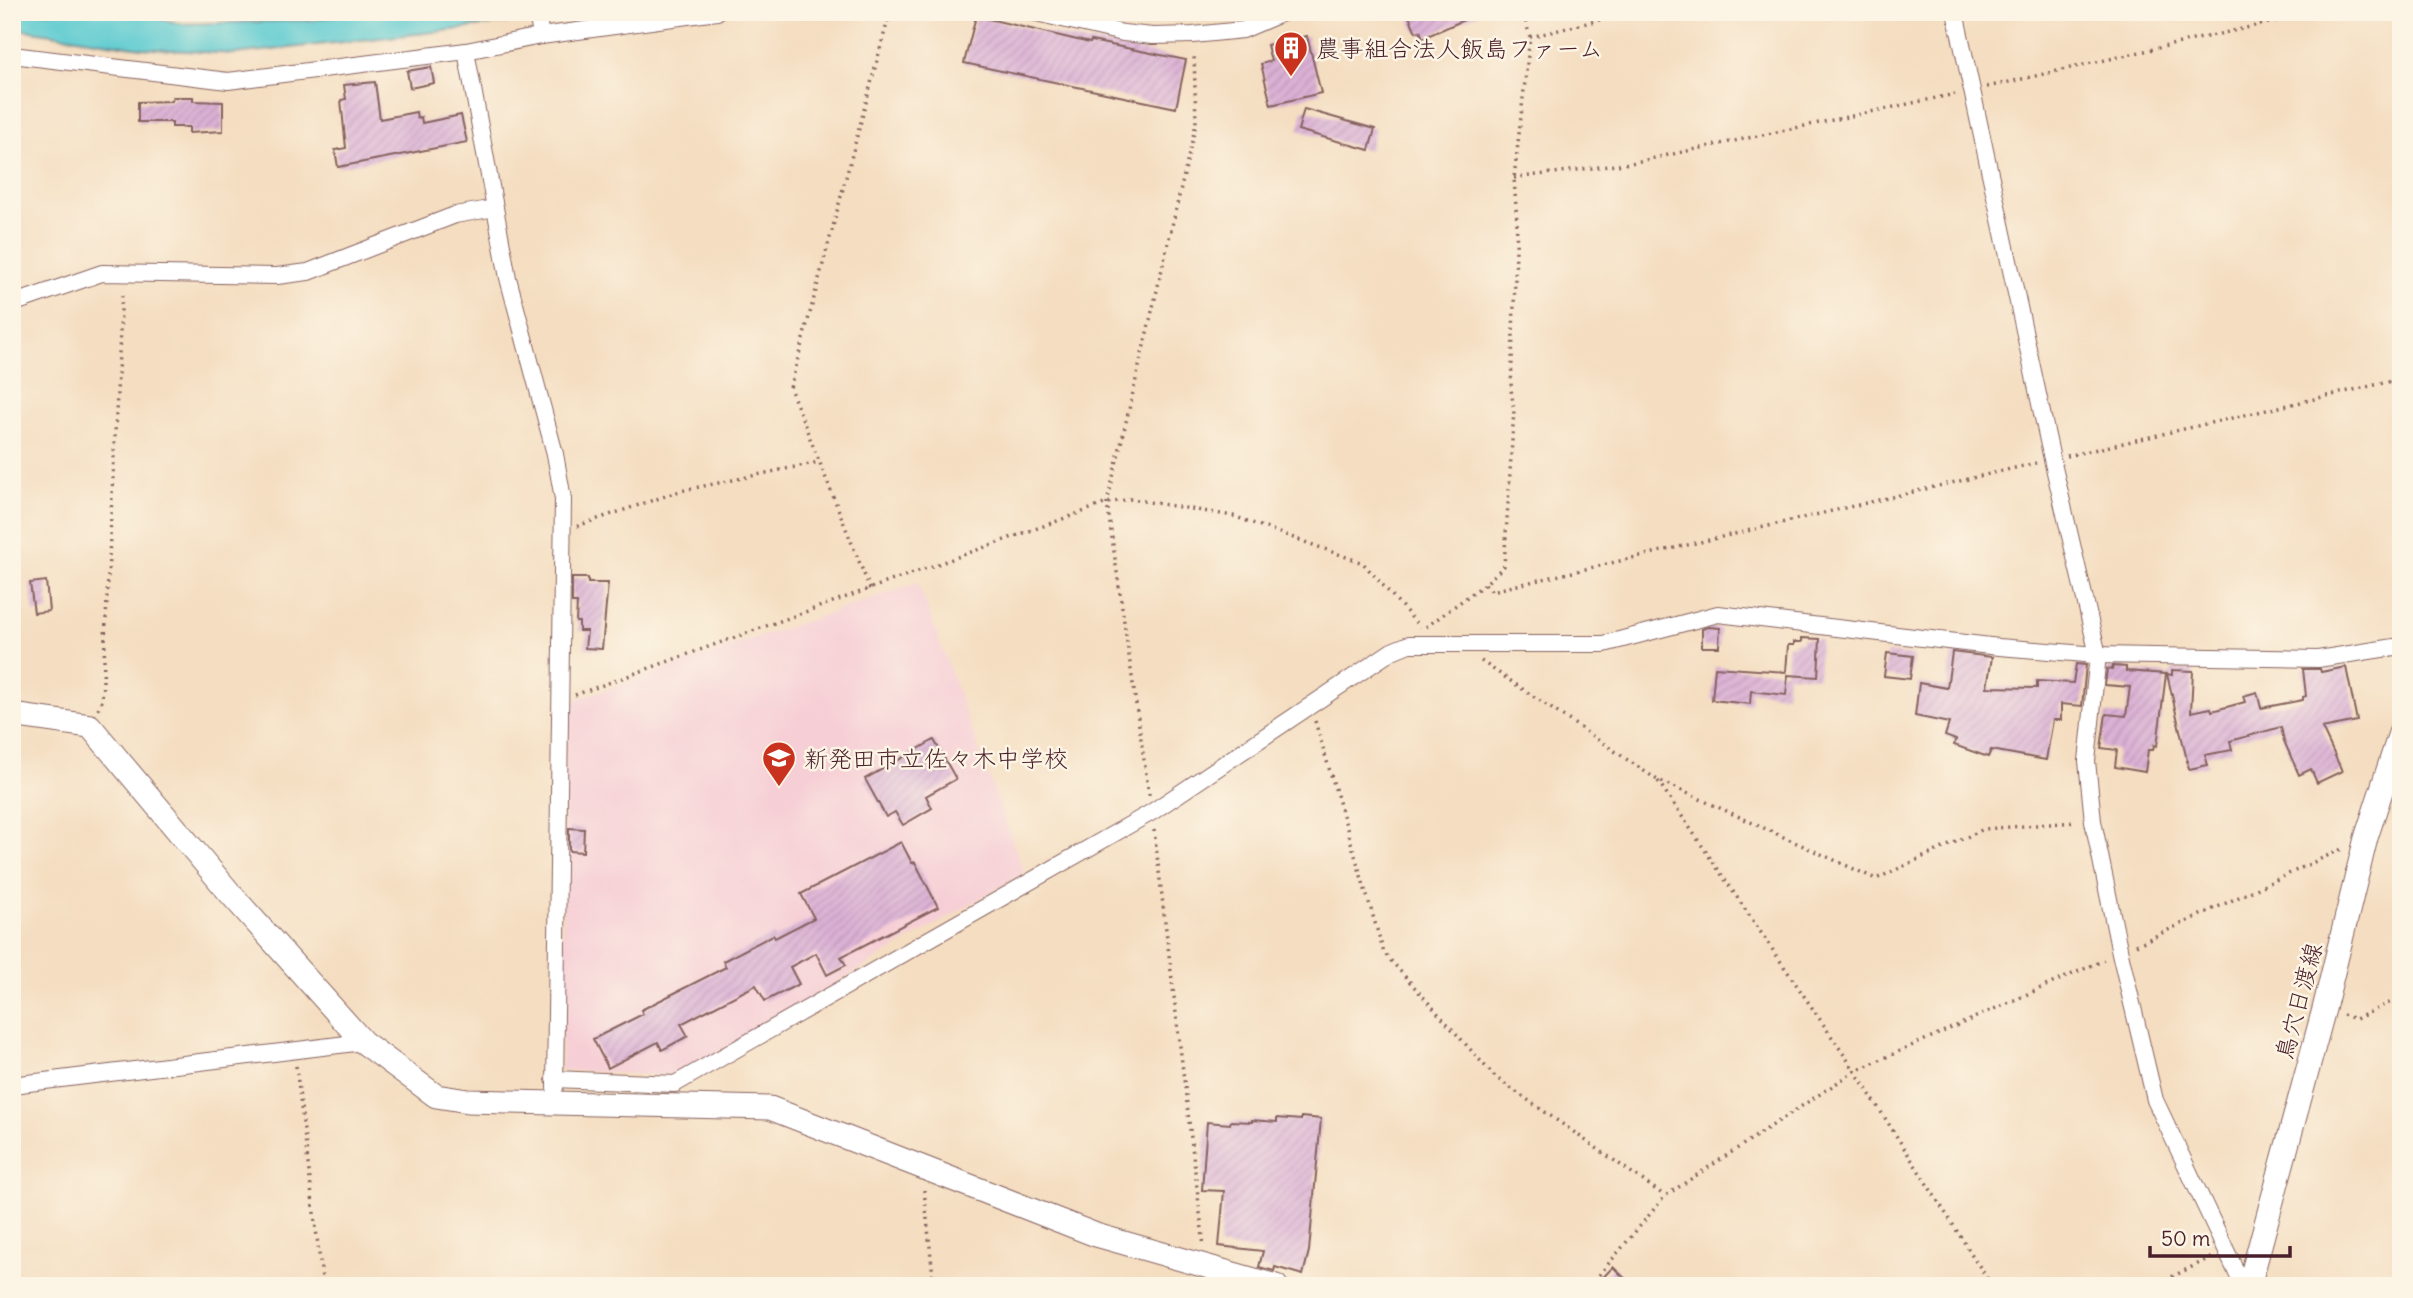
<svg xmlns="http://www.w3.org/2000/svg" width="2413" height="1298" font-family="Delius,'Klee One',sans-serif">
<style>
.built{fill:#f6cfd6}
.water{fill:#5ccad0;stroke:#53747e;stroke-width:2}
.building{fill:url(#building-hatch)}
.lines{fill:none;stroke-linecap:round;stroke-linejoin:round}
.street-casing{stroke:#86625f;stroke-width:18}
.secondary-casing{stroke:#86625f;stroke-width:25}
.path{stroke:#86625f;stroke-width:3.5;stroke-dasharray:2 5;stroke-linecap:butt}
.street{stroke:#fff;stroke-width:16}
.secondary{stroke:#fff;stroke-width:23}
.labels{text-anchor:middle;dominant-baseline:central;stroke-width:5;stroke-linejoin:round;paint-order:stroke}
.poi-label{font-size:24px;fill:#4a1f2b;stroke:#fcf5e5;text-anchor:start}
.street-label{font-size:24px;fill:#4a1f2b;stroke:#fcf5e5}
</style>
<defs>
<pattern id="building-hatch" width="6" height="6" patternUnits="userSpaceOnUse" patternTransform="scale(1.75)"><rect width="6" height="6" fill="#dbb1d5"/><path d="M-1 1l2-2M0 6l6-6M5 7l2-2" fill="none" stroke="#bd98b7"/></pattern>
</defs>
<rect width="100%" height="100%" fill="#fcf5e5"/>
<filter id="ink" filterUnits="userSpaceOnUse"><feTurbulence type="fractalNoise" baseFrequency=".0143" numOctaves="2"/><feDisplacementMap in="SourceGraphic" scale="14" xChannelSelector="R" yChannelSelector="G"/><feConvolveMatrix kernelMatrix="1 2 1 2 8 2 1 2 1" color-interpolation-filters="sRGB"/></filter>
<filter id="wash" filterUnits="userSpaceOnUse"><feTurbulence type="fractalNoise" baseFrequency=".00686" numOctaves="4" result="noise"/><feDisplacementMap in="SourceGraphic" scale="28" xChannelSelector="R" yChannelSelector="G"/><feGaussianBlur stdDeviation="1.57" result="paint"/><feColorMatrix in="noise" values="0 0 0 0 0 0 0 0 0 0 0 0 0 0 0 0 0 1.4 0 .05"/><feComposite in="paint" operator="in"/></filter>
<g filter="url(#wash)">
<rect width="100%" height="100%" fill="#f4ddc0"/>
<path class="built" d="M 918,583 L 1024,873 L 677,1076 L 561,1070 L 566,703 Z"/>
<path class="water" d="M 12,12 L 110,12 L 153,17 L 182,24 L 314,20 L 353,12 L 582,12 L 452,30 L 234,54 L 141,48 L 12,28 Z"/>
<g id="blocks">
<g class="building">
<path d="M 1407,12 L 1482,12 L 1423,38 L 1420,31 L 1416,32 Z"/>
<path d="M 976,16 L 1090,43 L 1091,41 L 1186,60 L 1176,108 L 964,63 Z"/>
<path d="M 1307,36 L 1321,93 L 1271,105 L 1261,64 L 1271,61 L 1267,45 Z"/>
<path d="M 431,67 L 434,83 L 410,88 L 407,71 Z"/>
<path d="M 375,82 L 380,119 L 416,112 L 417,118 L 421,117 L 422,123 L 461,115 L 467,142 L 338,167 L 335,150 L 346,148 L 341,100 L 346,99 L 344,85 Z"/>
<path d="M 173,97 L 193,97 L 193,101 L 223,102 L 223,131 L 189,133 L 189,127 L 172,127 L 172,122 L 138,122 L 138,102 L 172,101 Z"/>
<path d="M 1304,109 L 1375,129 L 1369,150 L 1298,130 Z"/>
<path d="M 572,578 L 588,578 L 588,583 L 608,583 L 602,649 L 585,648 L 587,631 L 579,631 L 579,622 L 576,622 L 577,603 L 572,603 Z"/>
<path d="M 46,581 L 49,611 L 34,613 L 30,583 Z"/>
<path d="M 1708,627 L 1720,628 L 1719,647 L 1702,647 L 1702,629 Z"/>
<path d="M 1802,638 L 1820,639 L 1818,677 L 1788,675 L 1786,695 L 1751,691 L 1750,704 L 1712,700 L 1715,667 L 1786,672 L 1788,645 L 1794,645 L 1794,642 L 1802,642 Z"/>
<path d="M 1952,652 L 1992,657 L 1987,687 L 2037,688 L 2037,681 L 2073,683 L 2076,664 L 2086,665 L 2082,706 L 2061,704 L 2061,720 L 2053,720 L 2046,760 L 1991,750 L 1988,757 L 1954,745 L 1956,740 L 1945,736 L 1949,723 L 1915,716 L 1919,683 L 1947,688 Z"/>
<path d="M 1887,653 L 1913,656 L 1910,679 L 1884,676 Z"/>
<path d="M 2113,666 L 2126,667 L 2126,671 L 2166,674 L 2157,746 L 2154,745 L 2153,750 L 2148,750 L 2145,772 L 2115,767 L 2117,750 L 2101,748 L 2106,714 L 2126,716 L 2130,687 L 2105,685 L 2107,669 L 2112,670 Z"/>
<path d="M 2346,667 L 2357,721 L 2322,728 L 2342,771 L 2317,783 L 2311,769 L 2299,775 L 2284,741 L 2281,727 L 2230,741 L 2232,750 L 2205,755 L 2208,765 L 2189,769 L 2167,674 L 2172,675 L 2172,670 L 2193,671 L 2191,712 L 2211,708 L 2212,711 L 2245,702 L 2243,696 L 2257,692 L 2261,708 L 2303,700 L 2303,697 L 2306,696 L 2303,669 L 2320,669 L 2321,672 Z"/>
<path d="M 934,740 L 956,779 L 926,796 L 932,808 L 903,825 L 895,812 L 886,817 L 865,779 Z"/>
<path d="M 569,828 L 584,829 L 583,852 L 569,851 Z"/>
<path d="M 901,842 L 912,863 L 915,862 L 938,907 L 841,957 L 846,965 L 827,975 L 816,953 L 790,967 L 799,984 L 765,1001 L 756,985 L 681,1024 L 688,1036 L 662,1050 L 658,1042 L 608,1068 L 593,1039 L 643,1014 L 641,1010 L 726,967 L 723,961 L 773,935 L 775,938 L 814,918 L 801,894 Z"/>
<path d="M 1301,1117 L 1321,1119 L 1309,1251 L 1303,1275 L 1275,1267 L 1274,1271 L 1259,1267 L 1263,1251 L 1219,1246 L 1224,1191 L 1202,1190 L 1207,1122 L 1230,1124 L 1231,1121 L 1252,1122 L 1252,1120 L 1277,1122 L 1277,1118 L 1301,1120 Z"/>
<path d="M 1613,1267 L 1633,1286 L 1595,1286 Z"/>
</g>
</g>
</g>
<g filter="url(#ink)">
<use href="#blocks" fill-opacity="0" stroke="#86625f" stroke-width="2"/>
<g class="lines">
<g class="street-casing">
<g id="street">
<path d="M 537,12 L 541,36"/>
<path d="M 1032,12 L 1123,33 L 1153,36 L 1193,35 L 1243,30 L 1285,12"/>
<path d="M 1955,12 L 2052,459 L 2098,655 L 2087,761 L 2093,821 L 2120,953 L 2155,1100 L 2243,1286"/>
<path d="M 466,51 L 508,278 L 555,454 L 563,499 L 555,1088"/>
<path d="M 12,55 L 228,81 L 466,51 L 541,36 L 717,12"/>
<path d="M 12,304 L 102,273 L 277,276 L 308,272 L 455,215 L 495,208"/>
<path d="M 554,1079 L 675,1084 L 1152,812 L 1392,651 L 1409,644 L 1604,644 L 1718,614 L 1999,647 L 2098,655 L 2318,659 L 2401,646"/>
<path d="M 12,1085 L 363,1042"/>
</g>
</g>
<g class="secondary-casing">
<g id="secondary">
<path d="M 12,715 L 90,726 L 229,892 L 363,1042 L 436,1096 L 468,1101 L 770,1108 L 1096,1235 L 1276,1286"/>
<path d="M 2249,1286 L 2324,1009 L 2366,838 L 2401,730"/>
</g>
</g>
<g class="path">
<path d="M 1530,37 L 1632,12"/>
<path d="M 1987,87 L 2316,12"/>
<path d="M 1514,178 L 1631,163 L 1955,94"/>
<path d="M 2067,456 L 2401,379"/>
<path d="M 577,526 L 680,491 L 819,462"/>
<path d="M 1485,584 L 1492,591 L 2036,463"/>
<path d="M 870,589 L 790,388 L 890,12"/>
<path d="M 1426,627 L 1485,584 L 1504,566 L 1514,410 L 1511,389 L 1517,222 L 1514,178 L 1530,37 L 1523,12"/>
<path d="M 1481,661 L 1656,779 L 1876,879 L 1984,829 L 2076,822"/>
<path d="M 575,695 L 1107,503 L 1131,499 L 1233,516 L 1363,563 L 1420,627"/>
<path d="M 98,709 L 102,701 L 122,291"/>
<path d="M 1315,721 L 1384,953 L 1495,1077 L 1665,1196"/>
<path d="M 1658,781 L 1855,1071 L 1992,1286"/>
<path d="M 1149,795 L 1107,503 L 1196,124 L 1194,53"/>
<path d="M 1154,830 L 1204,1246"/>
<path d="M 2136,945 L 2342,849"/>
<path d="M 2343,1015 L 2356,1019 L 2401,997"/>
<path d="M 296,1066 L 323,1286"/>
<path d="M 924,1190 L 934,1286"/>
<path d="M 1590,1286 L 1665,1196 L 1855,1071 L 2104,960"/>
<path d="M 2153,1286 L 2212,1257"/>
</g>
<use href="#street" class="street"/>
<use href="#secondary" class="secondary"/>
</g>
</g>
<defs>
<g id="building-pin" transform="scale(1.75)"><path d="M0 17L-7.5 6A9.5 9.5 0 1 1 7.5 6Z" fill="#c8321e" stroke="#fcf5e5"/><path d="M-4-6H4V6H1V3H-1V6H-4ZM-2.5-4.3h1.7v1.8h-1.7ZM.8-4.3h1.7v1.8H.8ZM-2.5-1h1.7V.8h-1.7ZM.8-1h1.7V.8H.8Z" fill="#fff"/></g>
<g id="school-pin" transform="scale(1.75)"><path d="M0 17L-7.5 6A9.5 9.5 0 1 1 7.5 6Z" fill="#c8321e" stroke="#fcf5e5"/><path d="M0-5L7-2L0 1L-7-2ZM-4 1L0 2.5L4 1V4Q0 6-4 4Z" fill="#fff"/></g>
</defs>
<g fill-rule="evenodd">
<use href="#building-pin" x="1291" y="48"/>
<use href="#school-pin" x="779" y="758"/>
</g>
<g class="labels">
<g class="poi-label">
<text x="1316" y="48">農事組合法人飯島ファーム</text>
<text x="804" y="758">新発田市立佐々木中学校</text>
</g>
<g class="street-label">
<text transform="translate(2298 1001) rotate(-75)">鳥穴日渡線</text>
</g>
</g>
<rect width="2413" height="1298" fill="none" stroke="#fcf5e5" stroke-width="42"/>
<path d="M2150 1246v10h140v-10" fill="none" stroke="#4a1f2b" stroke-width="3.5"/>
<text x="2161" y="1246" font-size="21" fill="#4a1f2b" stroke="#fcf5e5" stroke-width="5" paint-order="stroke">50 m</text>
</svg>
